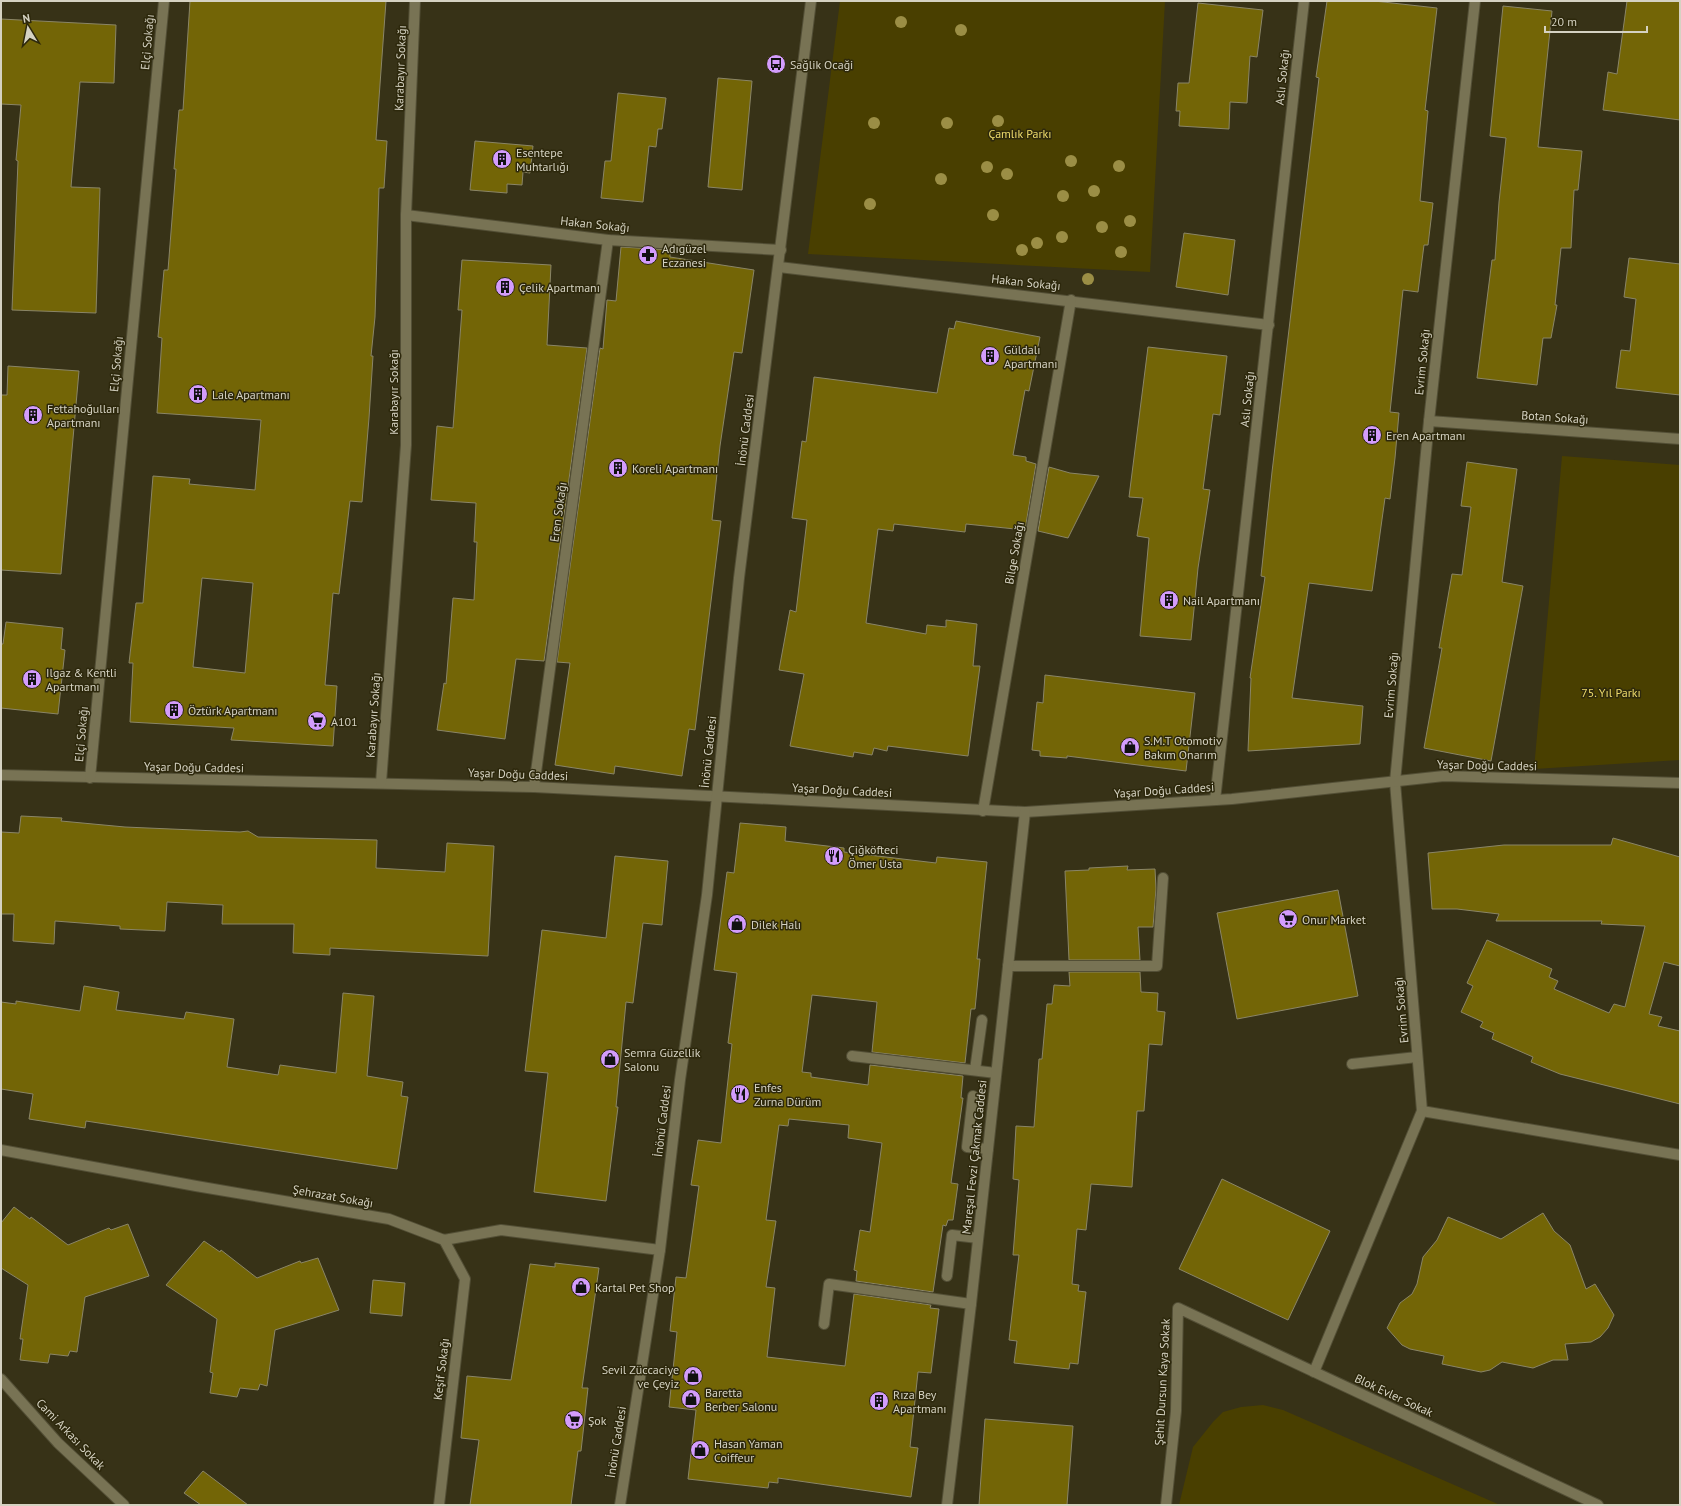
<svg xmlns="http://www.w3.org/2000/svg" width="1681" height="1506" font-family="'PT Sans',sans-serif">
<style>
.green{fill:#493f00}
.building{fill:#736506;stroke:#8a8567;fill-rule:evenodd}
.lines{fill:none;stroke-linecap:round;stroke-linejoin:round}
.minor-casing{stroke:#534f36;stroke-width:12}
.minor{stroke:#787354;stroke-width:10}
.tree{fill:#9b8e45}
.labels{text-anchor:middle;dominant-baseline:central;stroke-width:3;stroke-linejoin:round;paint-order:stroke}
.street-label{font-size:12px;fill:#d5d2c2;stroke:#2d280c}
.poi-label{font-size:12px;fill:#d5d2c2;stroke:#2d280c;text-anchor:start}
.park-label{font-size:12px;fill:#edda6b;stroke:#2d280c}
</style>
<rect width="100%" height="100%" fill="#373217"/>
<g class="green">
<path d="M 840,1 L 1165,1 L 1150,272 L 808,254 Z"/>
<path d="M 1562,456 L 1680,465 L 1680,760 L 1534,769 Z"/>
<path d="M 1263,1405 L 1283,1410 L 1500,1505 L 1179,1505 L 1193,1447 L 1213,1422 L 1223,1412 L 1241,1407 Z"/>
</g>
<g class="building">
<path d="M 190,1 L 386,1 L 376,140 L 387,141 L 384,188 L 379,188 L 375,317 L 371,356 L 373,356 L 369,418 L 362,502 L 350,501 L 339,594 L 333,593 L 325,685 L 337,686 L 333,746 L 231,740 L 234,728 L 130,722 L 133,663 L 129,663 L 136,603 L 143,603 L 153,476 L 190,479 L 189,484 L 255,490 L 261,420 L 157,413 L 162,338 L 158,337 L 164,270 L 168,270 L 176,169 L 174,169 L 179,110 L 183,110 ZM 202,578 L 253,583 L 245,673 L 193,667 Z"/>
<path d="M 1327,1 L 1374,1 L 1437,8 L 1425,110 L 1428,111 L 1420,201 L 1433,203 L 1428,245 L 1424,245 L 1418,292 L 1403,290 L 1390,412 L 1399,413 L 1395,458 L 1390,499 L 1385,498 L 1372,591 L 1309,583 L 1292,698 L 1363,706 L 1360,744 L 1248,751 L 1251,678 L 1250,678 L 1265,577 L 1261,576 L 1272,472 L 1319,78 L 1316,77 Z"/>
<path d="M 1627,1 L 1680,1 L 1680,120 L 1603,110 L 1608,72 L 1617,74 Z"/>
<path d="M 1198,3 L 1263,10 L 1257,57 L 1250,56 L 1247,103 L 1230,102 L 1229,129 L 1179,126 L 1180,111 L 1176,111 L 1178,83 L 1189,83 Z"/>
<path d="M 1503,6 L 1552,11 L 1538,147 L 1582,151 L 1578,190 L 1574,190 L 1571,248 L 1561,248 L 1555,305 L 1557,305 L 1551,338 L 1543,338 L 1537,385 L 1477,378 L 1492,260 L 1495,260 L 1499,202 L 1506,138 L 1490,136 Z"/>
<path d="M 1,19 L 116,25 L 114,83 L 80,82 L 71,187 L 100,188 L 96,313 L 12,310 L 18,161 L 16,160 L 21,105 L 1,104 Z"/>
<path d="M 718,78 L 752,81 L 742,190 L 708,187 Z"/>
<path d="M 618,93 L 666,98 L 662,129 L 658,129 L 656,147 L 649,146 L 643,202 L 601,198 L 605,161 L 611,161 Z"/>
<path d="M 475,141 L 533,146 L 530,173 L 523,172 L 522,185 L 507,184 L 507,193 L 470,190 Z"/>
<path d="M 1184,233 L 1235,240 L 1228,295 L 1176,287 Z"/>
<path d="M 621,247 L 670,250 L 670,257 L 754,270 L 742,353 L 734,352 L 720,446 L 712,520 L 721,521 L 695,730 L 689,729 L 682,776 L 615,766 L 614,774 L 555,765 L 570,663 L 557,662 L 600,348 L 603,349 L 607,300 L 616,301 Z"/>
<path d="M 1629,258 L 1680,264 L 1680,395 L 1616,388 L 1621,350 L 1630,351 L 1636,299 L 1624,297 Z"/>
<path d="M 462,260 L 551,265 L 547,345 L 587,348 L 544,661 L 516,659 L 505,739 L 437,730 L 444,683 L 446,684 L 453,598 L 474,600 L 477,542 L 474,542 L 476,503 L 431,500 L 437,426 L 453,428 L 462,310 L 458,310 Z"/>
<path d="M 956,321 L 1040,337 L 1029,391 L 1025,390 L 1013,455 L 1026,457 L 1026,461 L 1036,464 L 1025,530 L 966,524 L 965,532 L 894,524 L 893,531 L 878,529 L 866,623 L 926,634 L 927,625 L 946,627 L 946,620 L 977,624 L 973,666 L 980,666 L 968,756 L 888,746 L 887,751 L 874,748 L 872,755 L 854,752 L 853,757 L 790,746 L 804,674 L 779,670 L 790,610 L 796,612 L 807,520 L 792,518 L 802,441 L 806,442 L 814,377 L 937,393 L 949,328 L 954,329 Z"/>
<path d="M 1148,347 L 1227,356 L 1220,415 L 1213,414 L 1203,489 L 1210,490 L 1198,568 L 1191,640 L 1140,636 L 1149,538 L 1137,536 L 1143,498 L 1129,497 Z"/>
<path d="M 8,366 L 79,371 L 61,574 L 1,570 L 1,395 L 7,395 Z"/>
<path d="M 1467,462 L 1517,469 L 1502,582 L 1523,586 L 1491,761 L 1424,748 L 1442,648 L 1439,648 L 1452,574 L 1462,575 L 1471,507 L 1461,506 Z"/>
<path d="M 1049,467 L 1070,473 L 1099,476 L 1068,538 L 1038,531 Z"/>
<path d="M 6,622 L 63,628 L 61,649 L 65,650 L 58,714 L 1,708 L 1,644 L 3,644 Z"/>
<path d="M 1045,675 L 1195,693 L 1186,771 L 1067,756 L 1067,758 L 1040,756 L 1040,751 L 1032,750 L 1037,702 L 1043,703 Z"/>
<path d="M 21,816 L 62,818 L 61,821 L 125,827 L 240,832 L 248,831 L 258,837 L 377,840 L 376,868 L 445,872 L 447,843 L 494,846 L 488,956 L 330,948 L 330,955 L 293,953 L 294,924 L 222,924 L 223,905 L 167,902 L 165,931 L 120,929 L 120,926 L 55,921 L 54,944 L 13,941 L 14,914 L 1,914 L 1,832 L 19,833 Z"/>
<path d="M 740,823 L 786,827 L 785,841 L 844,848 L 844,852 L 936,863 L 937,857 L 987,862 L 977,959 L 980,959 L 975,1009 L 971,1009 L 965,1063 L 872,1052 L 877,1002 L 812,995 L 802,1072 L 811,1073 L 811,1077 L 868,1085 L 870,1065 L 963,1076 L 961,1098 L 963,1098 L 951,1183 L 958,1184 L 953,1220 L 948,1220 L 946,1226 L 943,1225 L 933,1292 L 856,1281 L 857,1271 L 854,1270 L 860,1230 L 870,1232 L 882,1143 L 848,1138 L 849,1125 L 789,1119 L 788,1126 L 779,1125 L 766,1220 L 776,1221 L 766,1287 L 775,1288 L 767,1357 L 845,1366 L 854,1294 L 931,1305 L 930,1308 L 939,1309 L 931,1373 L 918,1372 L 910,1447 L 918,1448 L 911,1497 L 778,1478 L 778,1483 L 769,1482 L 768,1488 L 688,1479 L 696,1410 L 669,1407 L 677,1332 L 670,1331 L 676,1277 L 686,1278 L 699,1186 L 691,1185 L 698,1140 L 721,1143 L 732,1044 L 728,1043 L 737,973 L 714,970 L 727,872 L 734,873 Z"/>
<path d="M 1613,838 L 1680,857 L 1680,966 L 1664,962 L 1649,1014 L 1662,1017 L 1658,1026 L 1680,1031 L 1680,1104 L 1560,1074 L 1531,1062 L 1533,1057 L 1492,1039 L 1494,1033 L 1480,1027 L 1483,1022 L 1461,1012 L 1473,986 L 1467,983 L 1487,940 L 1552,969 L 1549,977 L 1558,981 L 1554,989 L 1609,1013 L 1614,1004 L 1625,1007 L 1645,926 L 1601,924 L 1602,921 L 1496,921 L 1499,914 L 1457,909 L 1432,909 L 1428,853 L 1504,845 L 1611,845 Z"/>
<path d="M 615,856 L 668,861 L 662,925 L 643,923 L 633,1003 L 626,1002 L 616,1107 L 618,1107 L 606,1201 L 534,1192 L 548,1073 L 525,1071 L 542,930 L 606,938 Z"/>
<path d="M 1128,866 L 1127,870 L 1155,869 L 1156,889 L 1153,927 L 1138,927 L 1140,960 L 1069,960 L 1065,871 L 1089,870 L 1089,868 Z"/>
<path d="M 1338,890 L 1358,996 L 1237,1019 L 1217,913 Z"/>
<path d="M 1069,972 L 1140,972 L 1141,992 L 1158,993 L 1157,1011 L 1165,1012 L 1162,1045 L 1149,1044 L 1144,1111 L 1137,1111 L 1132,1187 L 1091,1184 L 1086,1230 L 1077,1229 L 1072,1284 L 1079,1285 L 1078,1291 L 1086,1292 L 1078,1364 L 1070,1363 L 1069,1369 L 1014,1363 L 1017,1341 L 1009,1340 L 1019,1255 L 1013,1255 L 1019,1180 L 1013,1179 L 1016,1126 L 1034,1127 L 1039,1059 L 1042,1059 L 1047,1004 L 1052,1004 L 1054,985 L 1070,986 Z"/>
<path d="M 84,986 L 119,992 L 116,1010 L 184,1019 L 186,1012 L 234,1019 L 227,1067 L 278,1075 L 280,1065 L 336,1073 L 343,993 L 374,996 L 367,1076 L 403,1082 L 401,1096 L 408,1097 L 397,1169 L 86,1121 L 85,1128 L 29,1119 L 33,1094 L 1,1089 L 1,1002 L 16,1004 L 16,1001 L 80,1011 Z"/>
<path d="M 1222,1179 L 1330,1231 L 1288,1320 L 1179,1269 Z"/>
<path d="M 14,1207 L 30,1219 L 31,1217 L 68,1245 L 109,1228 L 111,1230 L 128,1224 L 149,1276 L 85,1297 L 77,1352 L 70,1351 L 68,1356 L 50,1354 L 48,1363 L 20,1360 L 23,1339 L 20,1339 L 28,1285 L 1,1268 L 1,1223 Z"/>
<path d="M 1543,1213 L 1554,1231 L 1570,1245 L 1586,1289 L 1595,1284 L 1614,1315 L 1608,1328 L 1600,1337 L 1591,1342 L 1565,1344 L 1568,1360 L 1553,1360 L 1533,1368 L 1502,1362 L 1490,1370 L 1481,1372 L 1442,1364 L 1444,1356 L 1410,1349 L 1402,1345 L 1387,1328 L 1400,1303 L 1412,1294 L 1417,1284 L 1423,1257 L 1437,1240 L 1448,1217 L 1501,1239 Z"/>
<path d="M 204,1241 L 220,1252 L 221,1250 L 257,1278 L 300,1261 L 301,1263 L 318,1258 L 339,1310 L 275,1330 L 267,1386 L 260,1384 L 258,1390 L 240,1388 L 237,1397 L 210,1393 L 213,1373 L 210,1372 L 217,1319 L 166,1285 Z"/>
<path d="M 555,1263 L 599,1268 L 582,1388 L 588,1388 L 581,1451 L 578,1451 L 571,1505 L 470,1505 L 479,1440 L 461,1438 L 467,1376 L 511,1380 L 530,1264 L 555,1267 Z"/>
<path d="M 373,1280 L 405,1283 L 402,1316 L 370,1313 Z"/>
<path d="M 985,1419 L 1073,1426 L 1067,1505 L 979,1505 Z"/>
<path d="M 203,1471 L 248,1505 L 201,1505 L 184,1493 Z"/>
</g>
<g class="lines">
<g class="minor-casing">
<g id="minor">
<path d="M 1475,1 L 1429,421 L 1395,782 L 1422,1111 L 1680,1155"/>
<path d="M 406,215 L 608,240 L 781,250"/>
<path d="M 779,267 L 1269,325"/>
<path d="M 1429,421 L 1680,439"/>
<path d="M 1,775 L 534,787 L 1025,812 L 1232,799 L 1444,776 L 1680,783"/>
<path d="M 90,778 L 164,1"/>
<path d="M 381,783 L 406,445 L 406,215 L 415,1"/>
<path d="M 534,787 L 608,240"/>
<path d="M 1215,800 L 1304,1"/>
<path d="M 983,811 L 1071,300"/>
<path d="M 1008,966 L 1157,966 L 1163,878"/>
<path d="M 852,1056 L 996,1073"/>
<path d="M 1352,1064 L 1417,1057"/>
<path d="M 975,1070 L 982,1020"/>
<path d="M 973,1096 L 967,1147 L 988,1149"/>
<path d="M 1,1150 L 196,1186 L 389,1219 L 444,1240 L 501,1230 L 660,1250"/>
<path d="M 947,1276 L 952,1235 L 978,1238"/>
<path d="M 824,1324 L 829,1284 L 971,1304"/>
<path d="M 1314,1372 L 1422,1111"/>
<path d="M 1,1379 L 58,1443 L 124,1505"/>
<path d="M 439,1505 L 465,1279 L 444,1240"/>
<path d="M 620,1505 L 660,1250 L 680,1080 L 707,895 L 739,578 L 811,1"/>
<path d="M 947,1505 L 971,1304 L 1025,812"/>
<path d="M 1166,1505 L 1176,1411 L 1178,1308 L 1598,1505"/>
</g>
</g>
<use href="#minor" class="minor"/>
</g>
<g class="tree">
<circle cx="901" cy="22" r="6"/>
<circle cx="961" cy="30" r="6"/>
<circle cx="998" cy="121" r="6"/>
<circle cx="874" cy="123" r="6"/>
<circle cx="947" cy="123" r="6"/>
<circle cx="1071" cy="161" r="6"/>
<circle cx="1119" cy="166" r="6"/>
<circle cx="987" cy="167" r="6"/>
<circle cx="1007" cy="174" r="6"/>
<circle cx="941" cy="179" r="6"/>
<circle cx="1094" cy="191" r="6"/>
<circle cx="1063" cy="196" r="6"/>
<circle cx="870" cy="204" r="6"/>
<circle cx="993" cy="215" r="6"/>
<circle cx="1130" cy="221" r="6"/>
<circle cx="1102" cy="227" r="6"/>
<circle cx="1062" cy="237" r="6"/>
<circle cx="1037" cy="243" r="6"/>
<circle cx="1022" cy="250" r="6"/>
<circle cx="1121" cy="252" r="6"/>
<circle cx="1088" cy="279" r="6"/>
</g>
<defs>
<g id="bus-disc" transform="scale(1)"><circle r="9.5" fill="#d39cfc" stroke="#2d280c"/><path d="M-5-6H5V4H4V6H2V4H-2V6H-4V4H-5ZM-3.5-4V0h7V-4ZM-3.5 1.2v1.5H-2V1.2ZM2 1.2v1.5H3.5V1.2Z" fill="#111"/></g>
<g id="building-disc" transform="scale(1)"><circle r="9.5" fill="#d39cfc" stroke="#2d280c"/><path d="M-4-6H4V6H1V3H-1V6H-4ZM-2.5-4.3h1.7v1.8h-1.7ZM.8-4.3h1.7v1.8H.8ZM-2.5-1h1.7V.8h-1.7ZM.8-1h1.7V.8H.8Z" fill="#111"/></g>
<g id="pharmacy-disc" transform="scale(1)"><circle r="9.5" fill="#d39cfc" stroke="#2d280c"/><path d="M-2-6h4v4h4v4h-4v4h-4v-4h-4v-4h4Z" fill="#111"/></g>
<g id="supermarket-disc" transform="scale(1)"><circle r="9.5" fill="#d39cfc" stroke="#2d280c"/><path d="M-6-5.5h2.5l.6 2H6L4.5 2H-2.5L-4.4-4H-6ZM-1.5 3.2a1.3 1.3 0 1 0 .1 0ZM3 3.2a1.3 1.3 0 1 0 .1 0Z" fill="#111"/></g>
<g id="shop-disc" transform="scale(1)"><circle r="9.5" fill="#d39cfc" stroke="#2d280c"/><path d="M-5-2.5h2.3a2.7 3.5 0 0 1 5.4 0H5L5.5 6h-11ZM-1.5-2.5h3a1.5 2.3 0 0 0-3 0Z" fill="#111"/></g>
<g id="restaurant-disc" transform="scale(1)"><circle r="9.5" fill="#d39cfc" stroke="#2d280c"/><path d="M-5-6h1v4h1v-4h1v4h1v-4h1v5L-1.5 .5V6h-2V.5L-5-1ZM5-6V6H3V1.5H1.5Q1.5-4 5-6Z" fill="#111"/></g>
</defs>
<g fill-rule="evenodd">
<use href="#bus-disc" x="776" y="64"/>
<use href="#building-disc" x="502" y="159"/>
<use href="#pharmacy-disc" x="648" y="255"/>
<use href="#building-disc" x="505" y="287"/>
<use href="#building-disc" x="990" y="356"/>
<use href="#building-disc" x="198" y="394"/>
<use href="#building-disc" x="33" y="415"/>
<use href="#building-disc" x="1372" y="435"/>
<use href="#building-disc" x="618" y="468"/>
<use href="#building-disc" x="1169" y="600"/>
<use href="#building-disc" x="32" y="679"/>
<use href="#building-disc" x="174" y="710"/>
<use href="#supermarket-disc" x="317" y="721"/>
<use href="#shop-disc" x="1130" y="747"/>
<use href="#restaurant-disc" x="834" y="856"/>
<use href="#supermarket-disc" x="1288" y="919"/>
<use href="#shop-disc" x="737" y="924"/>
<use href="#shop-disc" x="610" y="1059"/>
<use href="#restaurant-disc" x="740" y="1094"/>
<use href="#shop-disc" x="581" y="1287"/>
<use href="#shop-disc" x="693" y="1376"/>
<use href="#shop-disc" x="691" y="1399"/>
<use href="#building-disc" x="879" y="1401"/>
<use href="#supermarket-disc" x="574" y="1420"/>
<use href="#shop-disc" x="700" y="1450"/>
</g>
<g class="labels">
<g class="street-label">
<text transform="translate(147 42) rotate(-85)">Elçi Sokağı</text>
<text transform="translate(400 68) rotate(-88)">Karabayır Sokağı</text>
<text transform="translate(1282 77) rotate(-84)">Aslı Sokağı</text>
<text transform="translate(595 224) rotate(6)">Hakan Sokağı</text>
<text transform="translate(1026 282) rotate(6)">Hakan Sokağı</text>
<text transform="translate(1422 362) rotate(-84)">Evrim Sokağı</text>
<text transform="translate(116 364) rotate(-85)">Elçi Sokağı</text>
<text transform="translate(393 392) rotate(-90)">Karabayır Sokağı</text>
<text transform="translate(1247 399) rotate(-84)">Aslı Sokağı</text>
<text transform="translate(1555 417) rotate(4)">Botan Sokağı</text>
<text transform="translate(745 430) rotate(-83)">İnönü Caddesi</text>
<text transform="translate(558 512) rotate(-82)">Eren Sokağı</text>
<text transform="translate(1014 553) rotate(-80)">Bilge Sokağı</text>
<text transform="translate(1391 685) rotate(-85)">Evrim Sokağı</text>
<text transform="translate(373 715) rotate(-86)">Karabayır Sokağı</text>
<text transform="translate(81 734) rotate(-85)">Elçi Sokağı</text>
<text transform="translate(708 752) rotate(-84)">İnönü Caddesi</text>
<text transform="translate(1487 765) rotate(1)">Yaşar Doğu Caddesi</text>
<text transform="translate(194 767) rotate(1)">Yaşar Doğu Caddesi</text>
<text transform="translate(518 774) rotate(2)">Yaşar Doğu Caddesi</text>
<text transform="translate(842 790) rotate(3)">Yaşar Doğu Caddesi</text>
<text transform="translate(1164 790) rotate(-4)">Yaşar Doğu Caddesi</text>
<text transform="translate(1401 1010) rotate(-95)">Evrim Sokağı</text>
<text transform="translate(662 1121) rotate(-83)">İnönü Caddesi</text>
<text transform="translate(974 1157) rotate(-84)">Mareşal Fevzi Çakmak Caddesi</text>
<text transform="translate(333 1196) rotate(10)">Şehrazat Sokağı</text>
<text transform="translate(441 1369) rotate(-83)">Keşif Sokağı</text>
<text transform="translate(1162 1382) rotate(-87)">Şehit Dursun Kaya Sokak</text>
<text transform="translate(1394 1395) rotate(25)">Blok Evler Sokak</text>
<text transform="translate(71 1434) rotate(46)">Cami Arkası Sokak</text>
<text transform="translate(616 1442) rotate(-81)">İnönü Caddesi</text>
</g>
<g class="poi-label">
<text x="790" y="64">Sağlik Ocaği</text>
<text x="516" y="152">Esentepe<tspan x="516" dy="14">Muhtarlığı</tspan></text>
<text x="662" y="248">Adıgüzel<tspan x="662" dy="14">Eczanesi</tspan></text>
<text x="519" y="287">Çelik Apartmanı</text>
<text x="1004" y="349">Güldalı<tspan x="1004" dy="14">Apartmanı</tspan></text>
<text x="212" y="394">Lale Apartmanı</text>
<text x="47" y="408">Fettahoğulları<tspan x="47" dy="14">Apartmanı</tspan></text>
<text x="1386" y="435">Eren Apartmanı</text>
<text x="632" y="468">Koreli Apartmanı</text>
<text x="1183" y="600">Nail Apartmanı</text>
<text x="46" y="672">Ilgaz &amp; Kentli<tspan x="46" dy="14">Apartmanı</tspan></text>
<text x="188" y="710">Öztürk Apartmanı</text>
<text x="331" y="721">A101</text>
<text x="1144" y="740">S.M.T Otomotiv<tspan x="1144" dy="14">Bakım Onarım</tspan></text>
<text x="848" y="849">Çiğköfteci<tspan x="848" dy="14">Ömer Usta</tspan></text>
<text x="1302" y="919">Onur Market</text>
<text x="751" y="924">Dilek Halı</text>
<text x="624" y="1052">Semra Güzellik<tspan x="624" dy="14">Salonu</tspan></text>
<text x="754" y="1087">Enfes<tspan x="754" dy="14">Zurna Dürüm</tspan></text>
<text x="595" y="1287">Kartal Pet Shop</text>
<text x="679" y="1369" text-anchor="end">Sevil Züccaciye<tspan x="679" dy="14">ve Çeyiz</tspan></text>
<text x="705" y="1392">Baretta<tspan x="705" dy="14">Berber Salonu</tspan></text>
<text x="893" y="1394">Rıza Bey<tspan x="893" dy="14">Apartmanı</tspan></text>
<text x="588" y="1420">Şok</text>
<text x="714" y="1443">Hasan Yaman<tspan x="714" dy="14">Coiffeur</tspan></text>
</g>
<g class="park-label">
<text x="1020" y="133">Çamlık Parkı</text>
<text x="1611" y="692">75. Yıl Parkı</text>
</g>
</g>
<rect width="1681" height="1506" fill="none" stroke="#d5d2c2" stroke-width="4"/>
<g transform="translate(28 28) rotate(350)" stroke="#2d280c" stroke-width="3" paint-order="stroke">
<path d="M0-3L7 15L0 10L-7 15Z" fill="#d5d2c2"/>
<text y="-6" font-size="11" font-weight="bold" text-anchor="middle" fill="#d5d2c2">N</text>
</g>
<path d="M1545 26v6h102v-6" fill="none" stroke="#d5d2c2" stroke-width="2"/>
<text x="1551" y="26" font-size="12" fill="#d5d2c2" stroke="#2d280c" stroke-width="3" paint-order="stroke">20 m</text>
</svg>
